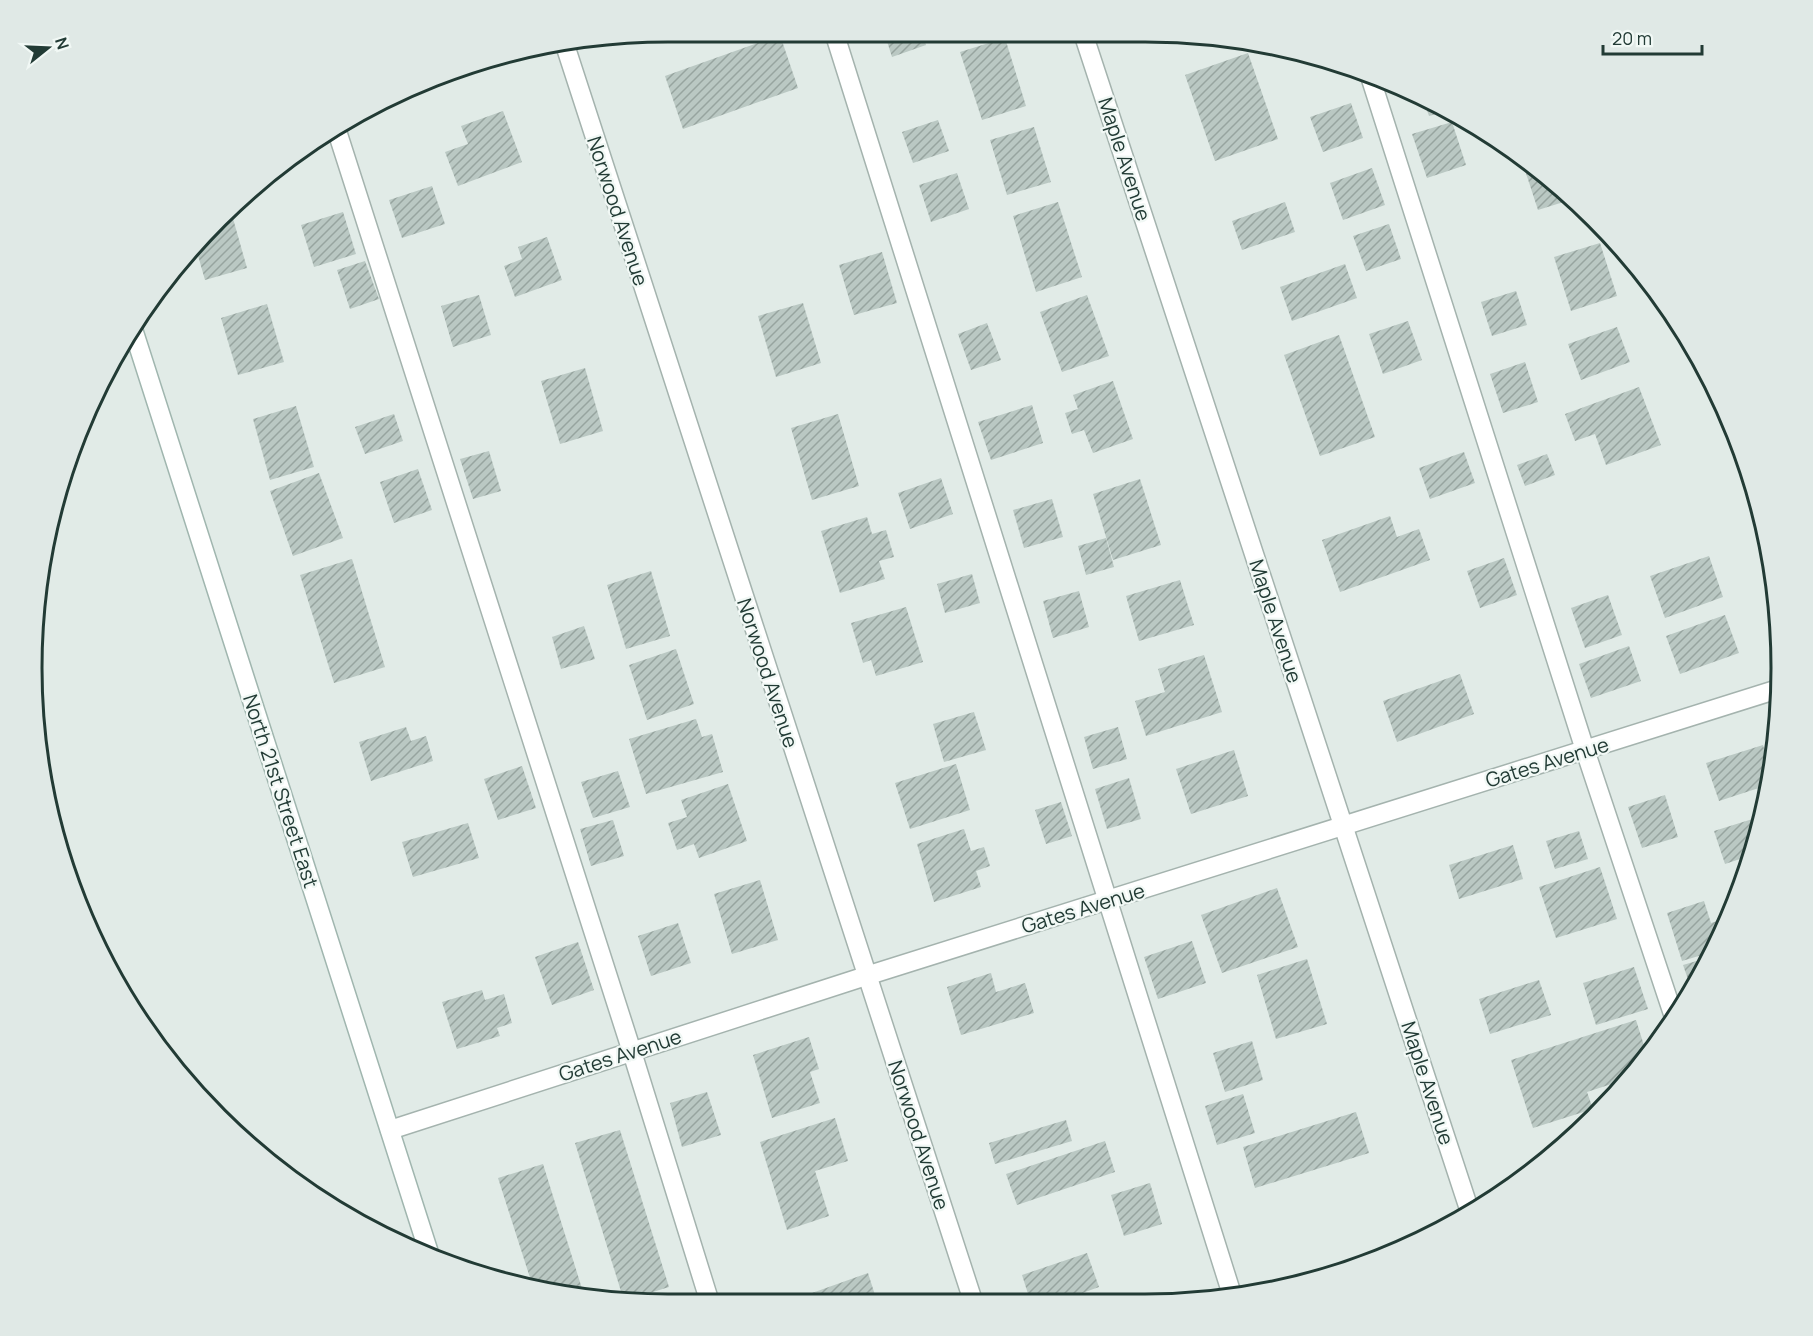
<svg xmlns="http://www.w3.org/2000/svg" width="1813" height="1336" font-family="Manrope,sans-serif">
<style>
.building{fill:url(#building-hatch)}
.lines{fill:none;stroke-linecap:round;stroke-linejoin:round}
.lane-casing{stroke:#a4b3ae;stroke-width:21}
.street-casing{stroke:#a4b3ae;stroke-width:21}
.secondary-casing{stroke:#a0b6af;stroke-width:21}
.lane{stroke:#fff;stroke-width:18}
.street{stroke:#fff;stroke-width:18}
.secondary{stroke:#fff;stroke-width:18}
.labels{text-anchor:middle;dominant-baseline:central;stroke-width:4.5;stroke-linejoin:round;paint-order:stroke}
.street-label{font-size:20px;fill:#223b35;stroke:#f1f8f5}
.rim{fill:none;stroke:#223b35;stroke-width:3}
</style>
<defs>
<pattern id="building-hatch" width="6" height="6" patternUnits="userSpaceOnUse" patternTransform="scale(1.5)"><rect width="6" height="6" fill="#bac8c3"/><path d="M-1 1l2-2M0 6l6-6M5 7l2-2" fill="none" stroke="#97a49f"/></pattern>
</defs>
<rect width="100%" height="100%" fill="#e1ebe7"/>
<g class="building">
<path d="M 884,32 L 922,32 L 926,45 L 892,57 Z"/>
<path d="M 780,35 L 798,88 L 683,129 L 665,76 Z"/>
<path d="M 1005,38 L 1026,106 L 982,120 L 960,52 Z"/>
<path d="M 1248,53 L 1278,139 L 1215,161 L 1185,75 Z"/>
<path d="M 1423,98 L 1446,111 L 1429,116 Z"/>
<path d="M 1351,103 L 1363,138 L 1323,152 L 1310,117 Z"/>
<path d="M 503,111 L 522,162 L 458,186 L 445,152 L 468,144 L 461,126 Z"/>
<path d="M 938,120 L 949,151 L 913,163 L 902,132 Z"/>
<path d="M 1452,122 L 1466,165 L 1427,178 L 1412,134 Z"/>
<path d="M 1034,127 L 1051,182 L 1007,195 L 990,140 Z"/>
<path d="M 1520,155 L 1565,190 L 1573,199 L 1538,210 Z"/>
<path d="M 1372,168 L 1385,205 L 1343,220 L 1330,183 Z"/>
<path d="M 957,173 L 969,209 L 931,222 L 919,185 Z"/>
<path d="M 432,186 L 445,224 L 402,238 L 389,200 Z"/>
<path d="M 1058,202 L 1082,277 L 1036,292 L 1013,216 Z"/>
<path d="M 1285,202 L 1295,232 L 1242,250 L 1232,221 Z"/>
<path d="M 343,212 L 356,254 L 314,267 L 301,225 Z"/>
<path d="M 232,215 L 247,268 L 205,280 L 195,245 L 216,220 Z"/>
<path d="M 1389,224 L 1401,259 L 1366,271 L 1353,236 Z"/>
<path d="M 547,237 L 562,280 L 515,297 L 504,266 L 522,259 L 518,247 Z"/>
<path d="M 1600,243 L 1617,296 L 1571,311 L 1554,257 Z"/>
<path d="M 882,252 L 897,303 L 854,315 L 839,265 Z"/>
<path d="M 365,261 L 379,299 L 350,309 L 337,270 Z"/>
<path d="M 1345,264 L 1357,298 L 1292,321 L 1280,287 Z"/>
<path d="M 1516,291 L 1527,325 L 1492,336 L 1481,302 Z"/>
<path d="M 479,295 L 491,335 L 453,347 L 441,306 Z"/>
<path d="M 1087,295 L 1109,356 L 1062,372 L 1040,312 Z"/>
<path d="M 803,303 L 821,363 L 776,377 L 758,316 Z"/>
<path d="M 267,304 L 284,362 L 238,375 L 221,318 Z"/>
<path d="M 1408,321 L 1422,360 L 1383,374 L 1369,334 Z"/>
<path d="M 987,323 L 1001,360 L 971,370 L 958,334 Z"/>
<path d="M 1617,327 L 1630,362 L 1581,380 L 1568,344 Z"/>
<path d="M 1339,335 L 1375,437 L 1320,456 L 1284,355 Z"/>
<path d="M 1525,362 L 1538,402 L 1503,413 L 1490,374 Z"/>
<path d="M 585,368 L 603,431 L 560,444 L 541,381 Z"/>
<path d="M 1113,381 L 1133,439 L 1093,453 L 1084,430 L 1072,434 L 1065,413 L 1078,409 L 1073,395 Z"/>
<path d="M 1639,387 L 1661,445 L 1606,465 L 1595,434 L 1575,441 L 1565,414 Z"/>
<path d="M 1032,405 L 1043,443 L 991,460 L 978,422 Z"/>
<path d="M 296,406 L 314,467 L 270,480 L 253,419 Z"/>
<path d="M 394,414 L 403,441 L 365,454 L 355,427 Z"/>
<path d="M 838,414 L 859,486 L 812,500 L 791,428 Z"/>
<path d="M 489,451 L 501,491 L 473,499 L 460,459 Z"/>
<path d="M 1464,452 L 1475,483 L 1430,499 L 1419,468 Z"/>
<path d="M 1547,454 L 1555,475 L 1525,486 L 1517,465 Z"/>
<path d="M 418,469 L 432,510 L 394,523 L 380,482 Z"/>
<path d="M 319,473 L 343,538 L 293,556 L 270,491 Z"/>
<path d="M 941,478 L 953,514 L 910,529 L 898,493 Z"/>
<path d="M 1140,479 L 1161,545 L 1113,560 L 1093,494 Z"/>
<path d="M 1052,499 L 1063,537 L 1024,548 L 1013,510 Z"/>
<path d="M 1390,516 L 1397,537 L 1419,529 L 1430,560 L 1340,592 L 1322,540 Z"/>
<path d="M 867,517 L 872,534 L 886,530 L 894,557 L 879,561 L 885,579 L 840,593 L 821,531 Z"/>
<path d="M 1106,538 L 1114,567 L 1086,575 L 1078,546 Z"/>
<path d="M 1709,556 L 1723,597 L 1665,618 L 1650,576 Z"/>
<path d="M 1504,558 L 1517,595 L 1480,608 L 1467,571 Z"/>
<path d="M 352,559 L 385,667 L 334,683 L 300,575 Z"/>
<path d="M 651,571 L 670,636 L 626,649 L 607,585 Z"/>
<path d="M 972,574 L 980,603 L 945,613 L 937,584 Z"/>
<path d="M 1180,580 L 1194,625 L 1139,641 L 1126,596 Z"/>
<path d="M 1079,591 L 1089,627 L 1053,638 L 1043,601 Z"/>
<path d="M 1608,595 L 1622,635 L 1585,648 L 1571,608 Z"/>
<path d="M 906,607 L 923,662 L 876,676 L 871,660 L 863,663 L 851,623 Z"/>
<path d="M 1725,615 L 1739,653 L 1680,674 L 1666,636 Z"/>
<path d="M 584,626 L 595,659 L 561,669 L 552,637 Z"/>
<path d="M 1629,646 L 1641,681 L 1591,698 L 1579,664 Z"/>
<path d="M 676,649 L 694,704 L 647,720 L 629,665 Z"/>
<path d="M 1204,655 L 1222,712 L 1146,736 L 1135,701 L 1165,692 L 1158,669 Z"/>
<path d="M 1460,674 L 1474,714 L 1397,742 L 1383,701 Z"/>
<path d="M 974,712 L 986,750 L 944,762 L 933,724 Z"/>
<path d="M 696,719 L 702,737 L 712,734 L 723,772 L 646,794 L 629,739 Z"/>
<path d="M 406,727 L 411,741 L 426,736 L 433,761 L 371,781 L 359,742 Z"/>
<path d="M 1118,727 L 1127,759 L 1093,769 L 1084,737 Z"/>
<path d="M 1763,745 L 1771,772 L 1768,785 L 1719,801 L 1706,763 Z"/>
<path d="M 1234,750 L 1248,796 L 1191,814 L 1176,769 Z"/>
<path d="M 956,764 L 970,810 L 910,829 L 895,783 Z"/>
<path d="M 522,766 L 536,808 L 498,820 L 484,779 Z"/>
<path d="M 618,771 L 630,807 L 593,818 L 581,782 Z"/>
<path d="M 1129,778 L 1141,819 L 1107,829 L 1095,789 Z"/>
<path d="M 728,784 L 747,841 L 699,858 L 694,844 L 677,850 L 668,823 L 687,817 L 681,800 Z"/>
<path d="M 1665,795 L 1678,837 L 1642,848 L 1628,807 Z"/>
<path d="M 1061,802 L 1072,836 L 1046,844 L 1035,810 Z"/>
<path d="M 1759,817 L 1760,820 L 1752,855 L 1725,864 L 1714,831 Z"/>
<path d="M 613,820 L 624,856 L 591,866 L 580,829 Z"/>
<path d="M 468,823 L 479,858 L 413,877 L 402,842 Z"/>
<path d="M 964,829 L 971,851 L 984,847 L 990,866 L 976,871 L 981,887 L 934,902 L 917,844 Z"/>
<path d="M 1579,831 L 1588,859 L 1555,869 L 1546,841 Z"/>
<path d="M 1513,845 L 1523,879 L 1459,899 L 1449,865 Z"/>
<path d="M 1600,867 L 1617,919 L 1556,938 L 1539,887 Z"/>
<path d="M 760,880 L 778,940 L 732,954 L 714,894 Z"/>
<path d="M 1277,888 L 1298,947 L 1222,973 L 1201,915 Z"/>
<path d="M 1704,901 L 1711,923 L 1727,918 L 1712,952 L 1682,961 L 1667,913 Z"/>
<path d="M 678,923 L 691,963 L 651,976 L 638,936 Z"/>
<path d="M 1192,941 L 1206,983 L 1158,999 L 1144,957 Z"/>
<path d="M 578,942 L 594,990 L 552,1005 L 535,957 Z"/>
<path d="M 1710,957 L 1696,986 L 1691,988 L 1683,965 Z"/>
<path d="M 1307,959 L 1327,1024 L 1276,1039 L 1257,975 Z"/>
<path d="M 1634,967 L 1648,1009 L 1596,1025 L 1583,983 Z"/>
<path d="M 991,973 L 996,992 L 1025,983 L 1034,1013 L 961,1035 L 947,987 Z"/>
<path d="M 1539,980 L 1551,1015 L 1490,1034 L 1479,999 Z"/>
<path d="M 482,990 L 485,1000 L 504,994 L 512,1023 L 497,1028 L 500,1036 L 457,1049 L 442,1002 Z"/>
<path d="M 1636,1020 L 1647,1055 L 1630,1078 L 1587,1092 L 1593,1109 L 1533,1128 L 1511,1060 Z"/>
<path d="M 809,1037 L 819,1069 L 810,1072 L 820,1103 L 772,1118 L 753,1055 Z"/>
<path d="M 1252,1041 L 1263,1080 L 1225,1092 L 1213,1053 Z"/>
<path d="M 707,1092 L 721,1135 L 682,1147 L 670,1103 Z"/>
<path d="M 1243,1094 L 1255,1133 L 1217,1145 L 1205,1106 Z"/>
<path d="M 1356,1112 L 1369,1153 L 1255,1188 L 1243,1147 Z"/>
<path d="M 835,1118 L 848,1161 L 815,1171 L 829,1216 L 787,1230 L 760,1142 Z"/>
<path d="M 1066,1120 L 1072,1141 L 995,1164 L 989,1143 Z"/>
<path d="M 620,1130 L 669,1287 L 624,1301 L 575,1143 Z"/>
<path d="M 1105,1141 L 1115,1172 L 1017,1205 L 1006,1174 Z"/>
<path d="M 543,1164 L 584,1295 L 532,1284 L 498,1178 Z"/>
<path d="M 1150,1183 L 1162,1224 L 1124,1236 L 1111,1195 Z"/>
<path d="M 1087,1253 L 1099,1287 L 1063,1300 L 1030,1300 L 1022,1275 Z"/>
<path d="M 868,1273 L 875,1295 L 864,1299 L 865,1301 L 799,1302 L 798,1298 Z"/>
</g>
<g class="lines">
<g class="lane-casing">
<g id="lane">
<path d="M 834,32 L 1233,1298"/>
<path d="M 1369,73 L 1585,750 L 1674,1017"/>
<path d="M 336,128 L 632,1052 L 710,1303"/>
</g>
</g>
<g class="street-casing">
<g id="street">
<path d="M 1083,33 L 1469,1209"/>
<path d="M 565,45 L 973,1301"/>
<path d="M 390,1130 L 866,976 L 1778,689"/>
</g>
</g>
<g class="secondary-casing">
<path id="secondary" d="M 132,326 L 430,1256"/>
</g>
<use href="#lane" class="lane"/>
<use href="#street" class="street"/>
<use href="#secondary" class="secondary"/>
</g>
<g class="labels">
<g class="street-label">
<text transform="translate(1125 159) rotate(72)">Maple Avenue</text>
<text transform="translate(618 211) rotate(72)">Norwood Avenue</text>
<text transform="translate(1276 621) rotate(72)">Maple Avenue</text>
<text transform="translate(768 673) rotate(72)">Norwood Avenue</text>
<text transform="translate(1547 762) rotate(-17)">Gates Avenue</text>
<text transform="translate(281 791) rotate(72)">North 21st Street East</text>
<text transform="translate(1083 908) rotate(-17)">Gates Avenue</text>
<text transform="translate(620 1055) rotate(-18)">Gates Avenue</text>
<text transform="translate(1428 1083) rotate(72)">Maple Avenue</text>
<text transform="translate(919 1135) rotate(72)">Norwood Avenue</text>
</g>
</g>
<path d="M0 0H1813V1336H0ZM668 42H1145A626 626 0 0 1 1771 668V668A626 626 0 0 1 1145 1294H668A626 626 0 0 1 42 668V668A626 626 0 0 1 668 42Z" fill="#e0e9e6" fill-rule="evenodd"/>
<path class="rim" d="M668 42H1145A626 626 0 0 1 1771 668V668A626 626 0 0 1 1145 1294H668A626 626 0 0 1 42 668V668A626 626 0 0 1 668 42Z"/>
<g transform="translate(48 48) rotate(72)" stroke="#f1f8f5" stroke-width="4.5" paint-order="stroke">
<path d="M0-4.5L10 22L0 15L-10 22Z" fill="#223b35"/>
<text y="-9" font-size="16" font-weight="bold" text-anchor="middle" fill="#223b35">N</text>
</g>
<path d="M1603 45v9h99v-9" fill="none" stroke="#223b35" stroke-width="3"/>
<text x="1612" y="45" font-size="18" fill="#223b35" stroke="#f1f8f5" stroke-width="4.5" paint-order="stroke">20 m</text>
</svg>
